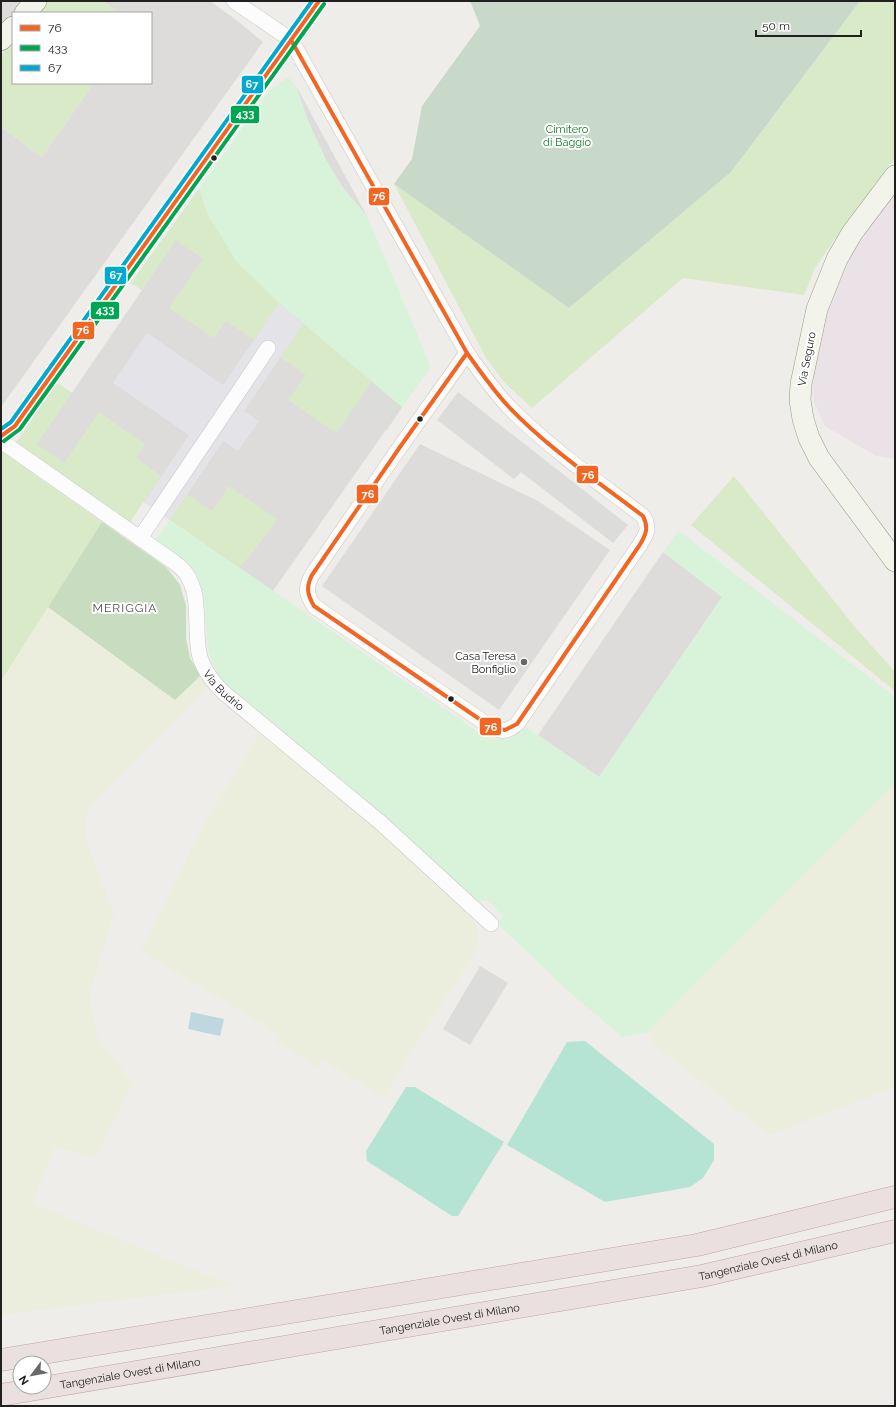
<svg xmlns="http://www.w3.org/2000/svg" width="896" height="1407" font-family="Raleway,sans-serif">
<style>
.residential{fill:#dddcda}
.industrial{fill:#ebe2e7}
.religious{fill:#dcdcda}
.farmland{fill:#eceedd}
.grass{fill:#d9eac9}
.forest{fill:#c8dcbf}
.cemetery{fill:#c8d9ca}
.park{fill:#d9f3da}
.pitch{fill:#b6e4d4}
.plaza{fill:#e4e3e7}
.water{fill:#bed7e0}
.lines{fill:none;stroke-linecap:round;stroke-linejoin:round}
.street-casing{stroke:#c7c6c5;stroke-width:16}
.secondary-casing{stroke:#949881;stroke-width:22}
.highway-casing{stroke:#c3a2a9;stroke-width:23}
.street{stroke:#fcfcfc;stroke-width:15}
.secondary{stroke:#f2f4ec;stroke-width:21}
.highway{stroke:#ebe0e0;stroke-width:22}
.bus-1-casing{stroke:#fff;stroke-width:7}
.bus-2-casing{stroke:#fff;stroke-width:7}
.bus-3-casing{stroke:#fff;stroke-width:7}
.bus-1{stroke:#f26522;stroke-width:4}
.bus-2{stroke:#00a651;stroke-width:4}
.bus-3{stroke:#00a9ce;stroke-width:4}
.bus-dot{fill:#202020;stroke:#fff;stroke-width:1.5}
.poi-dot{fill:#686866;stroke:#fff;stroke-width:1.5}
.labels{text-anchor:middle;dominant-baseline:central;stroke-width:4;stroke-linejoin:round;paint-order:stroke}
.park-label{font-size:11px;fill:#0f7d20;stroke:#fff}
.street-label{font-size:11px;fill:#202020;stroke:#fff}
.poi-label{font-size:11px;fill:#202020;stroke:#fff;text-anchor:end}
.neighbourhood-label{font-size:12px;letter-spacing:1px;fill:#535353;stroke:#fff}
.line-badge{stroke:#fff;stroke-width:1.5}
.badge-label{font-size:11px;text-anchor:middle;font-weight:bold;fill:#fff}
</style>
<rect width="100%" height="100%" fill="#eeede9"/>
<g class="residential">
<path d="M 1,1 L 30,1 L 20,13 L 13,13 L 13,21 L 1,34 Z"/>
<path d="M 103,1 L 210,1 L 239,22 L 263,42 L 1,407 L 1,127 L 42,157 L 94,83 L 151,83 L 151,13 L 119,13 Z"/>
<path d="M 199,189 L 211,219 L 236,261 L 402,407 L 273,591 L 144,502 L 15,444 L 57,383 L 72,393 L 142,290 L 131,283 Z"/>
<path d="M 420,444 L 538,501 L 610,550 L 499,710 L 322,586 Z"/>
<path d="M 663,552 L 722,597 L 599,777 L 538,735 Z"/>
</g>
<path class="industrial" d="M 895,190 L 895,459 L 876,456 L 825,426 L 814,402 L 812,371 L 825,313 L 848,257 Z"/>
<g class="religious">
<path d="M 296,86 L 367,216 L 343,188 L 325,158 L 308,121 Z"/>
<path d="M 372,381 L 402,407 L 387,430 L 354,407 Z"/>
<path d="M 458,392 L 628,525 L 613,543 L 521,472 L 514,479 L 437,420 Z"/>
<path d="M 480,966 L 508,983 L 470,1045 L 443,1029 Z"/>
</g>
<g class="farmland">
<path d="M 48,607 L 175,700 L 200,676 L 208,687 L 88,809 L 85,838 L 114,913 L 89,996 L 97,1036 L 132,1084 L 95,1158 L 55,1147 L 32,1203 L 234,1286 L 1,1315 L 1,681 Z"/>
<path d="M 261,731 L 375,827 L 475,921 L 480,945 L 420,1038 L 384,1098 L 323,1060 L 318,1067 L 275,1041 L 278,1034 L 141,951 L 201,829 Z"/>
<path d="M 895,783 L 895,1087 L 769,1135 L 655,1046 L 647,1032 Z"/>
</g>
<g class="grass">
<path d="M 48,1 L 103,1 L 119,13 L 37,13 Z"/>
<path d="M 860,1 L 895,1 L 895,158 L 844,226 L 815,268 L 804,295 L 683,278 L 532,408 L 505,383 L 486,358 L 394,184 L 569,308 L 731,172 Z"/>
<path d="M 13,41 L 13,83 L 94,83 L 42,157 L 1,127 L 1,55 Z"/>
<path d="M 199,189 L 208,215 L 236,261 L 279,303 L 254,340 L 226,321 L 214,338 L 169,308 L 203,259 L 176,240 L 142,290 L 131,283 Z"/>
<path d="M 303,324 L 372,381 L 336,433 L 288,400 L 306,375 L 280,357 Z"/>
<path d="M 57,383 L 72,393 L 37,444 L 64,463 L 99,412 L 145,444 L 136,458 L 161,476 L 130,522 L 15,444 Z"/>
<path d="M 1,451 L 102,522 L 1,681 Z"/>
<path d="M 734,476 L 855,627 L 895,672 L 895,691 L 691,525 Z"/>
<path d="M 229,486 L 277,519 L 260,543 L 240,567 L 170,520 L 187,494 L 212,511 Z"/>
</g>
<path class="forest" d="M 102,522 L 166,567 L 180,585 L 186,606 L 186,639 L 190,658 L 200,676 L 175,700 L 48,607 Z"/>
<path class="cemetery" d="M 469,1 L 860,1 L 731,172 L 569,308 L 394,184 L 412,159 L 422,106 L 480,26 L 471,3 Z"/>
<g class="park">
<path d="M 288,77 L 296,86 L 308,121 L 325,158 L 343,188 L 367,216 L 431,367 L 402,407 L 279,303 L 236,261 L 208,215 L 199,189 L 270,90 Z"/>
<path d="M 170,520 L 487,738 C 504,740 513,740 524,726 L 599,777 L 722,597 L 663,552 L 679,531 L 895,697 L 895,783 L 647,1032 L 622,1037 L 567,990 L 498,924 L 503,915 L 487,900 L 476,903 L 230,688 L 220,677 L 212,663 L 208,648 L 205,611 L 202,589 L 196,576 L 155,540 Z"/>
</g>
<g class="pitch">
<path d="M 585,1041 L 714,1144 L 714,1160 L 703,1178 L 690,1187 L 605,1202 L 507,1145 L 567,1042 Z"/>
<path d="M 406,1087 L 415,1087 L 504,1142 L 458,1216 L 452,1216 L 367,1161 L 366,1151 Z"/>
</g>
<path class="plaza" d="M 279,303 L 303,324 L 244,411 L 259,421 L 238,451 L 223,441 L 170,520 L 144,502 L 189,435 L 113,383 L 147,333 L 223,385 Z"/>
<path class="water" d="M 191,1012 L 224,1019 L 220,1036 L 188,1029 Z"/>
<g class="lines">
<g class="street-casing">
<g id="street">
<path d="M 234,1 L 291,40 L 467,353 C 480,371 493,390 508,406 C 549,448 597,481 643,516 C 651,529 646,535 639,546 L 517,724 C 507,732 503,732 491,727 L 314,606 C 306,593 305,589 312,575 L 400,447 L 467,353"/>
<path d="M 1,436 L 15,426 L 319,1"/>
<path id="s1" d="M 1,441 L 174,562 C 177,565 182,568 185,572 C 202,595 194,626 199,653 C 202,668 212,681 223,692 L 381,823 L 491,924"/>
<path d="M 140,538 L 268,348"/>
</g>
</g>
<g class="secondary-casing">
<g id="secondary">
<path d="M 25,13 L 36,1"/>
<path d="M 1,40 L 13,27"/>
<path d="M 895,176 L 852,233 L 837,259 L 817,309 L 801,384 L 800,400 L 803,419 L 809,438 L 819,458 L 895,561"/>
</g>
</g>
<g class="highway-casing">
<g id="highway">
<path d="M 1,1360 L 697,1245 L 895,1197"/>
<path id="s2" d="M 1,1395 L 702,1276 L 895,1231"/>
</g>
</g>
<use href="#street" class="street"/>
<use href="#secondary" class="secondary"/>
<use href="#highway" class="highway"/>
<g class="bus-1-casing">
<g id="bus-1">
<path d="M 291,40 L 467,353"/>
<path d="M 467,353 C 480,371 493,390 508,406 C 548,448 597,481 643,516 C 649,528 646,535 639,546 L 517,724 L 505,730 L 491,727 L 314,606 C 307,594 306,587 312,575 L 400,447 Z"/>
<path d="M 1,436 L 15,426 L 319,1"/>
</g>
</g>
<g class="bus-2-casing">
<path id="bus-2" d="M 4,441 L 20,429 L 324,4"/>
</g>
<g class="bus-3-casing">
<path id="bus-3" d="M 1,429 L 11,422 L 312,1"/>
</g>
<use href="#bus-1" class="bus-1"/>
<use href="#bus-2" class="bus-2"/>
<use href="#bus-3" class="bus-3"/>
</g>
<g class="bus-dot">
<circle cx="214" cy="158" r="3.5"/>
<circle cx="420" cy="419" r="3.5"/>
<circle cx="451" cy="699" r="3.5"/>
</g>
<circle class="poi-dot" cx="524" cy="662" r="4"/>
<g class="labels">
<g class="park-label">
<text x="567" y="129">Cimitero<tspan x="567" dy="13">di Baggio</tspan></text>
</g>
<g class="street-label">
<text transform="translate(807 359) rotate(-79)">Via Seguro</text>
<text stroke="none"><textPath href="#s1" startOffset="355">Via Budrio</textPath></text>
<text stroke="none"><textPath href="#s2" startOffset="779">Tangenziale Ovest di Milano</textPath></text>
<text stroke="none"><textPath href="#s2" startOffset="455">Tangenziale Ovest di Milano</textPath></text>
<text stroke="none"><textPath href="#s2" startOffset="131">Tangenziale Ovest di Milano</textPath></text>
</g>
<g class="poi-label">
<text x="516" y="656">Casa Teresa<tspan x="516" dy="13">Bonfiglio</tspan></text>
</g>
<g class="neighbourhood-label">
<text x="125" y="608">MERIGGIA</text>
</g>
</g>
<g class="line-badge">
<rect x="241" y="75" width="23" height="19" rx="4" fill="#00a9ce"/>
<rect x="230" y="105" width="30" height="19" rx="4" fill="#00a651"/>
<rect x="368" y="187" width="22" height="19" rx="4" fill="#f26522"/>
<rect x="104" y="266" width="23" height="19" rx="4" fill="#00a9ce"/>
<rect x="90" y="301" width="30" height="19" rx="4" fill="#00a651"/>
<rect x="72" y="321" width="23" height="19" rx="4" fill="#f26522"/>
<rect x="576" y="465" width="23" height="19" rx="4" fill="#f26522"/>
<rect x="356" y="484" width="23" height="20" rx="4" fill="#f26522"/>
<rect x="479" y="717" width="23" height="19" rx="4" fill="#f26522"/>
</g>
<g class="badge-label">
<text x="252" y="88">67</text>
<text x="245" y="118">433</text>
<text x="379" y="200">76</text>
<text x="116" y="279">67</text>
<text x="105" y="314">433</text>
<text x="83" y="334">76</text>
<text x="588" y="479">76</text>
<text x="368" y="498">76</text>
<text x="491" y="731">76</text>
</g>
<rect width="896" height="1407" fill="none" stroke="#202020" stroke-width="4"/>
<rect x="12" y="12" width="140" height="72" fill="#ffffff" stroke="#a6a6a6"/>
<rect x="20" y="25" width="20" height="6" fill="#f26522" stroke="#a6a6a6"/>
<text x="48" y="32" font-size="12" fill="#202020">76</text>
<rect x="20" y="45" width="20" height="6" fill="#00a651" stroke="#a6a6a6"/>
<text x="48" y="52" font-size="12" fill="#202020">433</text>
<rect x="20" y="65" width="20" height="6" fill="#00a9ce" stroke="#a6a6a6"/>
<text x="48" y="72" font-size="12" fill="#202020">67</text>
<g transform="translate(32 1375) rotate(238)"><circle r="19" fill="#ffffff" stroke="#a6a6a6"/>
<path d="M0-3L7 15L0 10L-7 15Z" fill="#686866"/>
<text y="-6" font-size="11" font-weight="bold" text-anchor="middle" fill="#202020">N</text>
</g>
<path d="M756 30v6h105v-6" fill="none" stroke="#202020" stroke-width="2"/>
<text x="762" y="30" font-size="12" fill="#202020" stroke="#ffffff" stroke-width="3" paint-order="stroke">50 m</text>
</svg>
